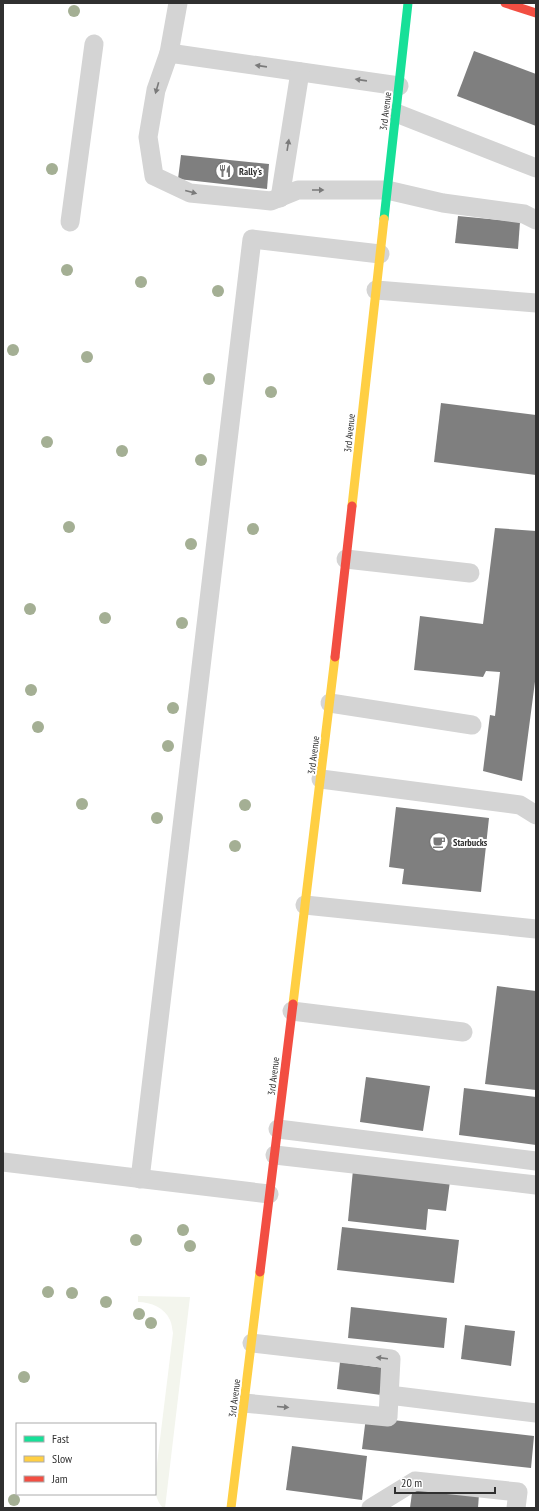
<svg xmlns="http://www.w3.org/2000/svg" width="539" height="1511" viewBox="0 0 539 1511" font-family="'PT Sans Narrow',sans-serif">
<rect width="100%" height="100%" fill="#fff"/>
<path fill="#f3f5ed" d="M138,1296L190,1297L165,1508H163C155,1499 155,1491 155,1480L173,1333C172,1329 172,1324 170,1320C165,1308 151,1302 138,1302Z"/>
<g fill="#7f7f7f">
<polygon points="474,51 536,74 536,126 457,96"/>
<polygon points="181,155 269,164 267,189 178,179"/>
<polygon points="458,216 520,222 518,249 455,243"/>
<polygon points="441,403 536,415 536,475 434,462"/>
<polygon points="495,528 536,531 536,674 522,781 483,771 490,715 495,716 500,672 486,671 483,677 414,670 420,616 483,624"/>
<polygon points="396,807 489,818 481,892 402,884 404,869 389,867"/>
<polygon points="497,986 536,991 536,1090 485,1084"/>
<polygon points="366,1077 430,1086 423,1131 360,1122"/>
<polygon points="464,1088 536,1097 536,1145 459,1135"/>
<polygon points="353,1170 450,1181 446,1211 428,1209 426,1230 348,1221"/>
<polygon points="342,1227 459,1240 454,1283 337,1270"/>
<polygon points="351,1307 447,1318 444,1348 348,1338"/>
<polygon points="465,1325 515,1331 511,1366 461,1359"/>
<polygon points="340,1362 384,1368 381,1395 337,1389"/>
<polygon points="366,1417 534,1436 531,1468 362,1449"/>
<polygon points="292,1446 367,1456 362,1500 286,1490"/>
<polygon points="413,1485 479,1494 478,1508 410,1508"/>
</g>
<g fill="none" stroke-linecap="round" stroke-linejoin="round">
<g stroke="#d4d4d4" stroke-width="19">
<polyline points="169,53 178,3"/>
<polyline points="399,86 169,53 156,90 148,137 154,176 190,193 271,201 298,190 387,190 443,203 524,214 536,220"/>
<polyline points="396,113 536,168"/>
<polyline points="280,198 300,72"/>
<polyline points="70,222 94,44"/>
<polyline points="376,290 536,303"/>
<polyline points="346,559 470,573"/>
<polyline points="330,703 472,725"/>
<polyline points="321,779 520,805 536,815"/>
<polyline points="305,905 536,929"/>
<polyline points="292,1011 463,1032"/>
<polyline points="278,1129 536,1161"/>
<polyline points="275,1155 536,1185"/>
<polyline points="3,1162 269,1194"/>
<polyline points="140,1179 252,239 380,254"/>
<polyline points="389,1395 536,1413"/>
<polyline points="244,1403 388,1417 391,1359 252,1343"/>
<polyline points="371,1508 415,1481 518,1492 516,1508"/>
</g>
<polyline stroke="#16e098" stroke-width="9" points="384,219 408,3"/>
<g stroke="#ffcf43" stroke-width="9">
<polyline points="352,506 384,219"/>
<polyline points="293,1004 335,657"/>
<polyline points="231,1508 260,1272"/>
</g>
<g stroke="#f24e42" stroke-width="9">
<polyline points="505,3 536,13"/>
<polyline points="335,657 352,506"/>
<polyline points="260,1272 293,1004"/>
</g>
</g>
<g fill="#a4af94">
<circle cx="74" cy="11" r="6"/>
<circle cx="52" cy="169" r="6"/>
<circle cx="67" cy="270" r="6"/>
<circle cx="141" cy="282" r="6"/>
<circle cx="218" cy="291" r="6"/>
<circle cx="13" cy="350" r="6"/>
<circle cx="87" cy="357" r="6"/>
<circle cx="209" cy="379" r="6"/>
<circle cx="271" cy="392" r="6"/>
<circle cx="47" cy="442" r="6"/>
<circle cx="122" cy="451" r="6"/>
<circle cx="201" cy="460" r="6"/>
<circle cx="69" cy="527" r="6"/>
<circle cx="253" cy="529" r="6"/>
<circle cx="191" cy="544" r="6"/>
<circle cx="30" cy="609" r="6"/>
<circle cx="105" cy="618" r="6"/>
<circle cx="182" cy="623" r="6"/>
<circle cx="31" cy="690" r="6"/>
<circle cx="173" cy="708" r="6"/>
<circle cx="38" cy="727" r="6"/>
<circle cx="168" cy="746" r="6"/>
<circle cx="82" cy="804" r="6"/>
<circle cx="245" cy="805" r="6"/>
<circle cx="157" cy="818" r="6"/>
<circle cx="235" cy="846" r="6"/>
<circle cx="183" cy="1230" r="6"/>
<circle cx="136" cy="1240" r="6"/>
<circle cx="190" cy="1246" r="6"/>
<circle cx="48" cy="1292" r="6"/>
<circle cx="72" cy="1293" r="6"/>
<circle cx="106" cy="1302" r="6"/>
<circle cx="139" cy="1314" r="6"/>
<circle cx="151" cy="1323" r="6"/>
<circle cx="24" cy="1377" r="6"/>
<circle cx="14" cy="1500" r="6"/>
</g>
<defs><path id="oneway-solid" d="M-6-.8H1V-3.2L6.5 0L1 3.2V.8H-6Z"/></defs>
<g fill="#7a7a7a">
<use href="#oneway-solid" transform="translate(261 66) rotate(-172)"/>
<use href="#oneway-solid" transform="translate(361 80) rotate(-172)"/>
<use href="#oneway-solid" transform="translate(157 88) rotate(106)"/>
<use href="#oneway-solid" transform="translate(288 145) rotate(-81)"/>
<use href="#oneway-solid" transform="translate(318 190)"/>
<use href="#oneway-solid" transform="translate(191 192) rotate(15)"/>
<use href="#oneway-solid" transform="translate(382 1358) rotate(-173)"/>
<use href="#oneway-solid" transform="translate(283 1407) rotate(5)"/>
</g>
<defs>
<symbol id="restaurant-ring" viewBox="-11 -11 22 22"><circle r="9.5" fill="#fff" stroke="#787878" stroke-width="1.5"/><path d="M-5-6h1v4h1v-4h1v4h1v-4h1v5L-1.5 .5V6h-2V.5L-5-1ZM5-6V6H3V1.5H1.5Q1.5-4 5-6Z" fill="#787878"/></symbol>
<symbol id="cafe-ring" viewBox="-11 -11 22 22"><circle r="9.5" fill="#fff" stroke="#787878" stroke-width="1.5"/><path d="M-5.5-4.5H6V0H3Q3 3.5 0 3.5H-2.5Q-5.5 3.5-5.5 0ZM3-3.2v2h1.7v-2ZM-6 4.5H4V6H-6Z" fill="#787878"/></symbol>
</defs>
<g fill-rule="evenodd">
<use href="#restaurant-ring" x="214" y="160" width="22" height="22"/>
<use href="#cafe-ring" x="428" y="831" width="22" height="22"/>
</g>
<g text-anchor="middle" stroke-width="4" stroke-linejoin="round" paint-order="stroke">
<g font-size="10" fill="#303030" stroke="#fff">
<text transform="translate(385 111) rotate(-83)" y="4">3rd Avenue</text>
<text transform="translate(349 433) rotate(-84)" y="4">3rd Avenue</text>
<text transform="translate(313 755) rotate(-83)" y="4">3rd Avenue</text>
<text transform="translate(273 1076) rotate(-83)" y="4">3rd Avenue</text>
<text transform="translate(234 1398) rotate(-83)" y="4">3rd Avenue</text>
</g>
<g font-size="10" font-weight="bold" fill="#303030" stroke="#fff" text-anchor="start">
<text x="239" y="175">Rally's</text>
<text x="453" y="846">Starbucks</text>
</g>
</g>
<rect width="539" height="1511" fill="none" stroke="#303030" stroke-width="8"/>
<rect x="16" y="1423" width="140" height="72" fill="#ffffff" stroke="#acacac"/>
<rect x="24" y="1436" width="20" height="6" fill="#16e098" stroke="#acacac"/>
<text x="52" y="1443" font-size="12" fill="#303030">Fast</text>
<rect x="24" y="1456" width="20" height="6" fill="#ffcf43" stroke="#acacac"/>
<text x="52" y="1463" font-size="12" fill="#303030">Slow</text>
<rect x="24" y="1476" width="20" height="6" fill="#f24e42" stroke="#acacac"/>
<text x="52" y="1483" font-size="12" fill="#303030">Jam</text>
<path d="M395 1487v6h100v-6" fill="none" stroke="#303030" stroke-width="2"/>
<text x="401" y="1487" font-size="12" fill="#303030" stroke="#ffffff" stroke-width="3" paint-order="stroke">20 m</text>
</svg>
